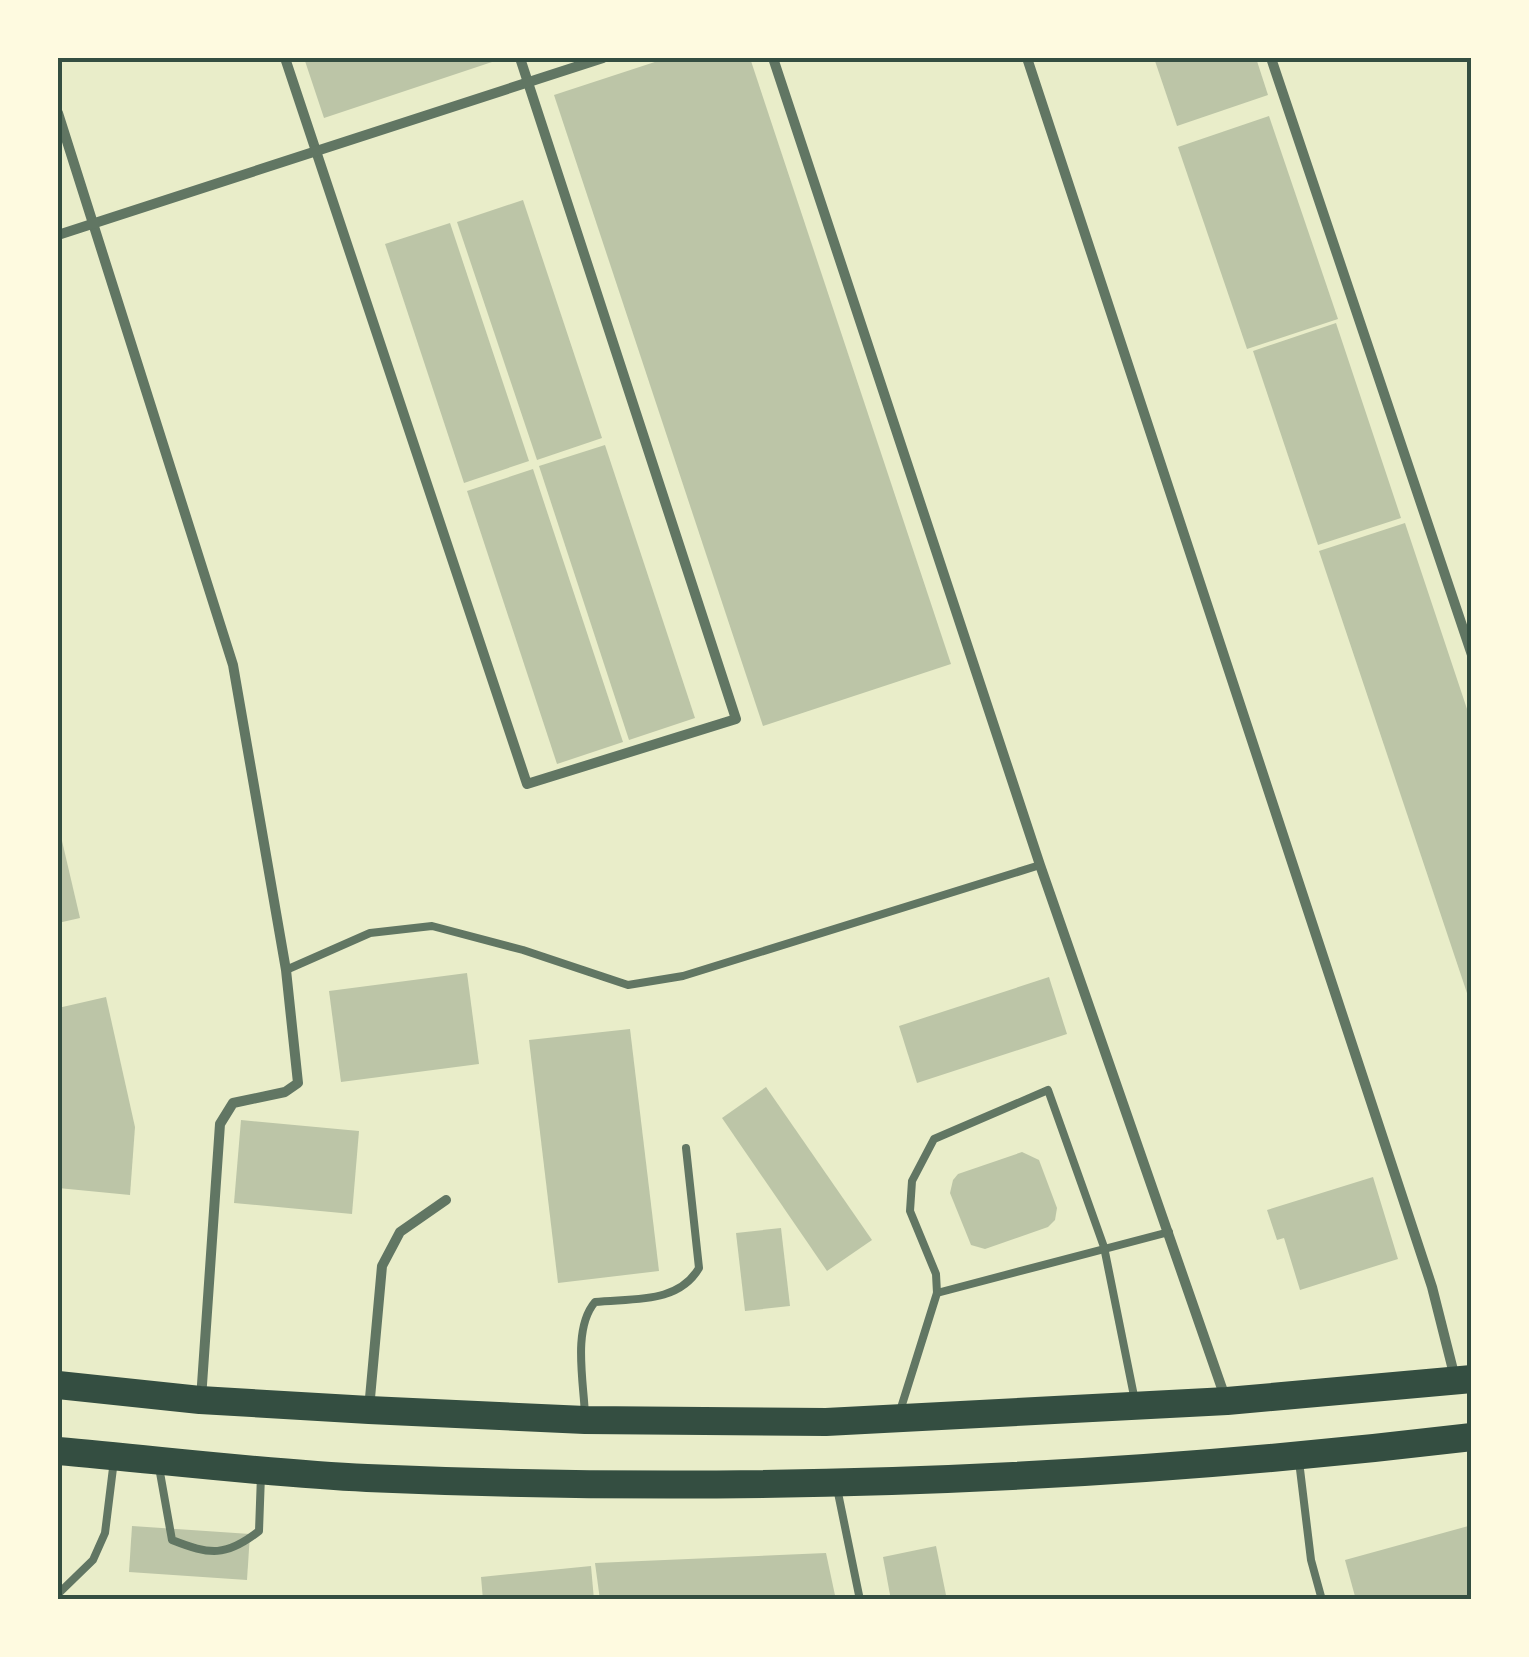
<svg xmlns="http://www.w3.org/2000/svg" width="1529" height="1657" viewBox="0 0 1529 1657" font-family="Merriweather,serif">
<rect width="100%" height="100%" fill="#e9edc9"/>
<g fill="#bcc5a7">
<polygon points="304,58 504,58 324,118"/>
<polygon points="667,58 750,58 951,664 763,726 554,95"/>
<polygon points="1154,58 1256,58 1268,95 1177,126"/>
<polygon points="1269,116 1338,319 1247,349 1178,147"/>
<polygon points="523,200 602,438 537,460 457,222"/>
<polygon points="450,223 529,461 464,483 385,244"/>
<polygon points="1336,323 1401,518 1318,545 1253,351"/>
<polygon points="605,445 695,718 629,740 539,466"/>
<polygon points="533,469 623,742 557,764 467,491"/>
<polygon points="1405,523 1472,724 1471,1005 1319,551"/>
<polygon points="59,828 80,918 58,923 58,829"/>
<polygon points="467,973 479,1064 341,1082 329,991"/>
<polygon points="1049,977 1067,1034 917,1083 899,1026"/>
<polygon points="106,997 135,1127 130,1195 58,1188 58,1008"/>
<polygon points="630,1029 659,1271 558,1283 529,1040"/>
<polygon points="766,1087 872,1240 827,1271 722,1118"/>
<polygon points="241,1120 359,1131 352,1214 234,1203"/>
<polygon points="1022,1152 1039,1160 1057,1208 1055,1220 1048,1227 985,1249 971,1245 950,1193 953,1180 958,1174"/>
<polygon points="1373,1177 1398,1259 1300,1290 1284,1238 1277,1240 1267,1210"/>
<polygon points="781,1228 790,1306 745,1311 736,1233"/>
<polygon points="1472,1525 1472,1600 1356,1600 1345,1560"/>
<polygon points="132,1526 250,1534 247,1580 129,1572"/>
<polygon points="936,1546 947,1600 891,1600 883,1557"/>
<polygon points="826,1553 836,1600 600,1600 595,1563"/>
<polygon points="591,1566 594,1600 483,1600 481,1577"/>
</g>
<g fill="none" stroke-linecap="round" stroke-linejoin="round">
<g stroke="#617663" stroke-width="8">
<polyline points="286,970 370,933 432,926 523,950 628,985 683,976 1040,865"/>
<polyline points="937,1293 1169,1232"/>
<polyline points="900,1411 937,1293 936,1274 910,1211 912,1181 934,1139 1048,1090 1104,1247 1135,1401"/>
<path d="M585,1416C584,1383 572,1329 595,1302C633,1298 678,1304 699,1268L686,1148"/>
<polyline points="1299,1461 1311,1560 1322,1600"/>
<path d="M159,1467L172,1540C210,1555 226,1557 259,1531L261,1475"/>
<polyline points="837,1488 860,1600"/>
<polyline points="58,1594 93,1560 105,1533 114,1460"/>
</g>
<g stroke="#617663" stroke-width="10">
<polyline points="285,58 527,784 736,719 520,58"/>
<polyline points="773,58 1040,865 1226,1400"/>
<polyline points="1027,58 1432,1287 1455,1378"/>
<polyline points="1271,58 1472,655"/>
<polyline points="58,113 233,665 286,970 298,1083 285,1092 233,1103 220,1124 201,1399"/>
<polyline points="58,235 603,58"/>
<polyline points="369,1409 382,1266 400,1232 446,1200"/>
</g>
<g stroke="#344e41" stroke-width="28">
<polyline points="58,1385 200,1400 369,1410 585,1420 826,1422 1227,1401 1472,1379"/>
<path d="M58,1451C161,1460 263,1473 367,1478C735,1494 1105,1481 1472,1437"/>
</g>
</g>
<rect width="1529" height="1657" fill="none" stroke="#fefae0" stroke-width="120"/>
<rect x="60" y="60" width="1409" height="1537" fill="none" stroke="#344e41" stroke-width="4"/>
</svg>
